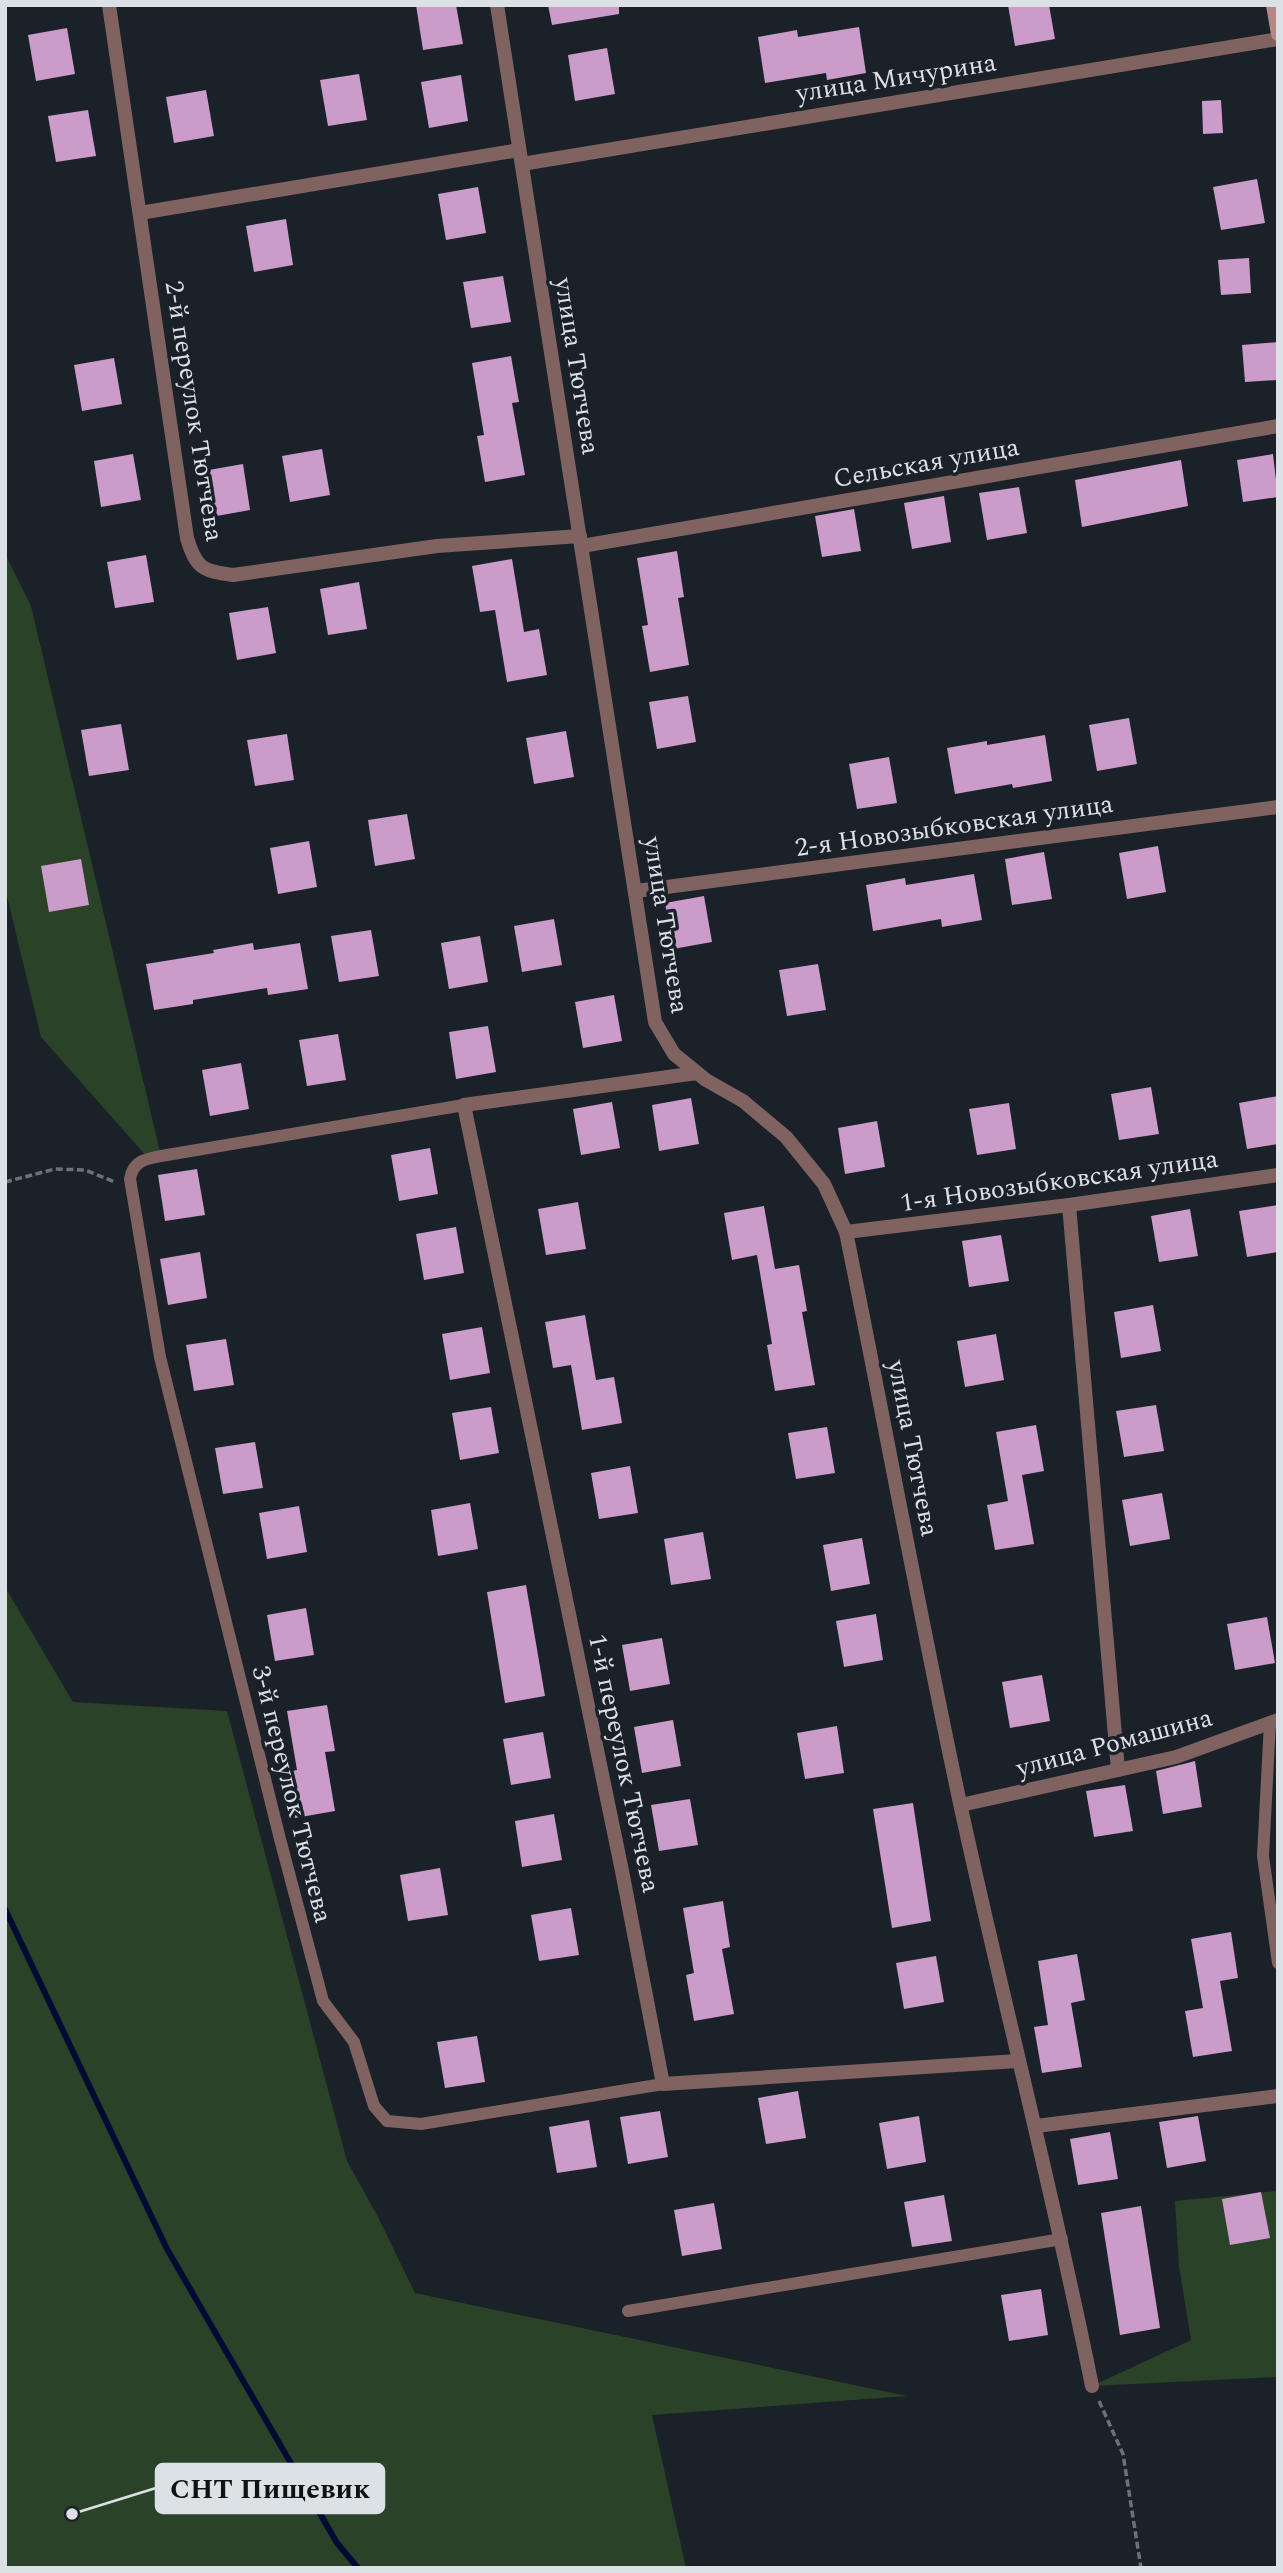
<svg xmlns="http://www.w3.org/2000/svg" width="1283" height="2573" viewBox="0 0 1283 2573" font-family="Spectral,serif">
<rect width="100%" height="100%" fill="#1a2128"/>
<g fill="#2a4227">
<polygon points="5,554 31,606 161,1156 148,1158 41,1037 5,888"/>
<polygon points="5,1587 73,1702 227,1711 347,2161 378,2217 415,2293 907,2396 652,2415 686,2568 5,2568"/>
<polygon points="1278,2191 1278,2377 1092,2386 1191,2340 1179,2266 1175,2201"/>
</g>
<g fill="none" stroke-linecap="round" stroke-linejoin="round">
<polyline stroke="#000a33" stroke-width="6" points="5,1909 167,2249 337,2543 358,2568"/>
</g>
<g fill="#cb9cca">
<polygon points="416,5 456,5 463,44 423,50"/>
<polygon points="548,5 619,5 619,14 552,25"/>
<polygon points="1008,5 1049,5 1055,39 1015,46"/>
<polygon points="859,27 866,73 827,80 826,73 765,83 758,37 797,30 798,37"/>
<polygon points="67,28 75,74 36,81 28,35"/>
<polygon points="607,48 615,94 575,101 568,55"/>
<polygon points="359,74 367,120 328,126 320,80"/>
<polygon points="461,75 468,121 429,128 421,82"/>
<polygon points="206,90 214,136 174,143 166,97"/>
<polygon points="1221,100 1223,133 1203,134 1202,101"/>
<polygon points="88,110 96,156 56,162 48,116"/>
<polygon points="1257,179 1265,223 1221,230 1213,187"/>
<polygon points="478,187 486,233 446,240 438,194"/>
<polygon points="286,219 293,265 254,272 246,226"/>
<polygon points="1249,258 1251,293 1221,295 1218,260"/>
<polygon points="503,276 511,322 471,328 463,282"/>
<polygon points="1278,342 1278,380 1245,382 1242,345"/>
<polygon points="511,356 519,402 512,403 525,475 485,482 477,436 484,435 472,363"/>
<polygon points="114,358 122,404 82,411 74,365"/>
<polygon points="322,449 330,495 290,502 282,456"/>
<polygon points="133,454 141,500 101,507 94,461"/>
<polygon points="1273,454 1278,497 1243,502 1237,460"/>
<polygon points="1181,460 1188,506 1082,527 1075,480"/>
<polygon points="243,464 250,510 211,517 203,471"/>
<polygon points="1019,487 1027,533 987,540 979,493"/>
<polygon points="944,496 951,542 912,549 904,503"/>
<polygon points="854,509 861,551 822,557 815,516"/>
<polygon points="677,551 684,597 678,598 689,665 650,672 642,626 648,625 637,558"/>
<polygon points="146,555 154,602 115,608 107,562"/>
<polygon points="512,559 524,632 539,629 547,675 507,682 495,610 480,612 472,566"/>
<polygon points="359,582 367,629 328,635 320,589"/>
<polygon points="268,607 276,653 237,660 229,613"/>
<polygon points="688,696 696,742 657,749 649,702"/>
<polygon points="1129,718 1137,764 1097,771 1089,725"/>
<polygon points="121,724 129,770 89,776 81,730"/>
<polygon points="566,731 574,777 534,784 526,738"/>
<polygon points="287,734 294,780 255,786 247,740"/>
<polygon points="1045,735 1052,781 1013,788 1012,784 955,794 947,748 987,741 987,745"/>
<polygon points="889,757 897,803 857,809 849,764"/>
<polygon points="407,814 415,859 375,866 368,820"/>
<polygon points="309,841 317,887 278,894 270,848"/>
<polygon points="1158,846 1166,892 1127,899 1119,853"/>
<polygon points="1044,852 1052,899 1012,905 1005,859"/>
<polygon points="81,859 89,905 49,912 41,866"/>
<polygon points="974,874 982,920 942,927 941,919 873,931 866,885 905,878 906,885"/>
<polygon points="704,896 712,942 673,949 665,903"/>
<polygon points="554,919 562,965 522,972 514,926"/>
<polygon points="371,930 379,976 339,982 331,936"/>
<polygon points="480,936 488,982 449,989 441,943"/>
<polygon points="253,943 254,950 300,943 308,989 268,995 267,988 193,1000 193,1004 154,1010 146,964 214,953 213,950"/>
<polygon points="818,964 826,1010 787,1016 779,970"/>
<polygon points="614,995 622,1041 583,1048 575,1002"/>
<polygon points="488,1026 496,1072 456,1079 449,1032"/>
<polygon points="338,1034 346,1080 307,1086 299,1040"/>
<polygon points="241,1063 249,1109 210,1116 202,1070"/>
<polygon points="1151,1087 1159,1134 1119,1140 1111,1094"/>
<polygon points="1278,1096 1278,1144 1247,1149 1239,1103"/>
<polygon points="691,1098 699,1144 659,1151 652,1105"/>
<polygon points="612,1102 620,1148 581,1155 573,1109"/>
<polygon points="1009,1103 1016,1149 977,1155 969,1109"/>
<polygon points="877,1121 885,1167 845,1174 838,1128"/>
<polygon points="430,1148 438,1194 399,1201 391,1155"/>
<polygon points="197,1169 205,1215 165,1221 158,1175"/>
<polygon points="578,1202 586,1249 546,1255 538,1209"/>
<polygon points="1278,1205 1278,1252 1247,1257 1239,1211"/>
<polygon points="764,1206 775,1269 799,1265 807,1311 802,1312 815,1385 775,1391 767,1345 772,1344 757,1255 732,1260 724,1213"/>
<polygon points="1190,1209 1198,1256 1159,1262 1151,1216"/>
<polygon points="456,1227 464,1273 424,1280 416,1234"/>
<polygon points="1001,1235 1009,1281 969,1287 962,1241"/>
<polygon points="200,1252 207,1298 168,1305 160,1259"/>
<polygon points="1153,1305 1161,1351 1121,1358 1114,1312"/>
<polygon points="585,1315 596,1380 614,1377 622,1423 582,1430 571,1365 553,1368 545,1322"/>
<polygon points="482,1327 490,1373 450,1380 442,1334"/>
<polygon points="996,1334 1004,1380 965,1387 957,1341"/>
<polygon points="226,1339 234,1385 194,1391 186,1345"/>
<polygon points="1156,1405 1164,1451 1124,1457 1116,1411"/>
<polygon points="491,1407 499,1453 460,1460 452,1413"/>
<polygon points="1036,1425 1044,1471 1022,1475 1034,1544 995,1550 987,1505 1008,1501 996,1432"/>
<polygon points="827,1427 835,1473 796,1479 788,1433"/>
<polygon points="255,1442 263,1488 223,1494 215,1448"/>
<polygon points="630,1466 638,1513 599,1519 591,1473"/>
<polygon points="1162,1493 1170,1539 1130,1546 1122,1500"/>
<polygon points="470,1503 478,1549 438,1556 431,1510"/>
<polygon points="299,1506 307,1552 267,1559 259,1513"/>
<polygon points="703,1532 711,1579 671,1585 664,1539"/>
<polygon points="862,1538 870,1584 831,1591 823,1545"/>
<polygon points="526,1585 545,1696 505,1703 487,1592"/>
<polygon points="306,1608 314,1655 275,1661 267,1615"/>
<polygon points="876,1614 883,1660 844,1667 836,1621"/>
<polygon points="1267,1617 1275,1663 1235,1670 1227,1624"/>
<polygon points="662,1638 670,1684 630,1691 622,1645"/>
<polygon points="1042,1675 1050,1721 1010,1728 1002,1682"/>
<polygon points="327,1705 335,1751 325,1752 335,1811 295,1818 287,1772 297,1770 287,1711"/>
<polygon points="673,1720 681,1766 642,1773 634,1727"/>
<polygon points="837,1726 844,1773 805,1779 797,1733"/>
<polygon points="543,1732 551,1778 511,1785 503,1739"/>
<polygon points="1195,1761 1202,1807 1163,1814 1156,1771"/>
<polygon points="1125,1785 1133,1831 1094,1837 1086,1791"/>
<polygon points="690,1799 698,1845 659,1851 651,1805"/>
<polygon points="913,1803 931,1921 892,1928 873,1809"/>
<polygon points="554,1814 562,1860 522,1867 515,1821"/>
<polygon points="440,1868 448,1915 408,1921 400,1875"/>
<polygon points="723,1901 730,1947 722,1949 734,2014 694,2021 686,1975 694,1973 683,1908"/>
<polygon points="571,1908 579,1955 539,1961 531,1915"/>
<polygon points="1231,1932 1238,1978 1220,1981 1232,2051 1193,2057 1185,2011 1203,2008 1191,1939"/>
<polygon points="1077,1954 1085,2000 1071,2003 1082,2067 1042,2073 1034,2027 1048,2025 1038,1961"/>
<polygon points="936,1956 944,2002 904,2009 896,1963"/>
<polygon points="477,2036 485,2082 445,2088 437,2042"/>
<polygon points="798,2091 806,2138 766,2144 758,2098"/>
<polygon points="660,2111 668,2157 628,2164 620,2117"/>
<polygon points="919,2116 926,2162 887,2169 879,2123"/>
<polygon points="1198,2116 1206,2161 1167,2168 1159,2122"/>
<polygon points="589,2120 597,2167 557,2173 549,2127"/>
<polygon points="1110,2132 1118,2179 1078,2185 1070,2139"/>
<polygon points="1261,2192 1270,2238 1230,2245 1222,2199"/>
<polygon points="944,2195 952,2241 912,2247 904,2202"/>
<polygon points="714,2203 722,2249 682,2256 674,2210"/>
<polygon points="1141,2206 1160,2328 1120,2335 1101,2213"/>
<polygon points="1041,2289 1048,2335 1009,2341 1001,2295"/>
</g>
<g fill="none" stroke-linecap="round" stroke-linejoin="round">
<g stroke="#6b7278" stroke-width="3.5" stroke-dasharray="7 3.5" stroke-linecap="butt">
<polyline points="5,1182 55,1169 85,1170 115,1182"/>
<polyline points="1099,2401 1123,2454 1141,2568"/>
</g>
<g stroke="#806361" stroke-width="12">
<path d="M464,1105L161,1156C145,1159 133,1161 130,1179L160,1357L280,1839L323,2001L354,2042L374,2106L387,2121L421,2124L663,2084"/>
<polyline points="1270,1722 1263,1856 1278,1963"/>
<polyline points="628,2311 1062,2239"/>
</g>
<g stroke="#806361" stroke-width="14">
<path d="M109,5L187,538C196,568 202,571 233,575L437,546L580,536"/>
<path d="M497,5L655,1022L674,1054L706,1080L743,1101L786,1137L824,1184L846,1232C885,1424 920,1617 961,1808C1003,2001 1053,2192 1092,2386"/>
<polyline points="522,164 1278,39"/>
<polyline points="140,213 519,150"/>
<polyline points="582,546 1278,426"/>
<polyline points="636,891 1278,807"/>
<polyline points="697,1073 464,1105 622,1871 663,2084 1018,2061"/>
<polyline points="1069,1205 1118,1770"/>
<polyline points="846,1232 1069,1205 1278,1175"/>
<polyline points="961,1805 1176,1757 1278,1720"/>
<polyline points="1036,2126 1278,2096"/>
</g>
<polyline stroke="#b78986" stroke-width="14" points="1273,5 1278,34"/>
</g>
<g text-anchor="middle" stroke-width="7" stroke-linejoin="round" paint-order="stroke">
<g font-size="26" fill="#dbe1e5" stroke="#1a2128">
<text transform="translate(896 77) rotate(-9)" y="9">улица Мичурина</text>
<text transform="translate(578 366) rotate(81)" y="9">улица Тютчева</text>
<text transform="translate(195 411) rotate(81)" y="9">2-й переулок Тютчева</text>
<text transform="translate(926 462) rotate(-10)" y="9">Сельская улица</text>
<text transform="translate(954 825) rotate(-8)" y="9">2-я Новозыбковская улица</text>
<text transform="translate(667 925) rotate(81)" y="9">улица Тютчева</text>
<text transform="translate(1059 1180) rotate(-8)" y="9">1-я Новозыбковская улица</text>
<text transform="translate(914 1448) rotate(79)" y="9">улица Тютчева</text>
<text transform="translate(1114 1742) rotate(-15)" y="9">улица Ромашина</text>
<text transform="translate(625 1763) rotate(78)" y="9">1-й переулок Тютчева</text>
<text transform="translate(293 1794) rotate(76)" y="9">3-й переулок Тютчева</text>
</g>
</g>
<path fill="none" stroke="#dbe1e5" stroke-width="2.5" d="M72 2514L156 2488"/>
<circle fill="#dbe1e5" stroke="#1a2128" stroke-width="2.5" cx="72" cy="2514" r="7"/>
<rect fill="#dbe1e5" stroke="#dbe1e5" stroke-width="2.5" x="156" y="2464" width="228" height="49" rx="7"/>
<g font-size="28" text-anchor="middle" font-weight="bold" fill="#111">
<text x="270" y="2498">СНТ Пищевик</text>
</g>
<rect width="1283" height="2573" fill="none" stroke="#dbe1e5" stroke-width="14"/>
</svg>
